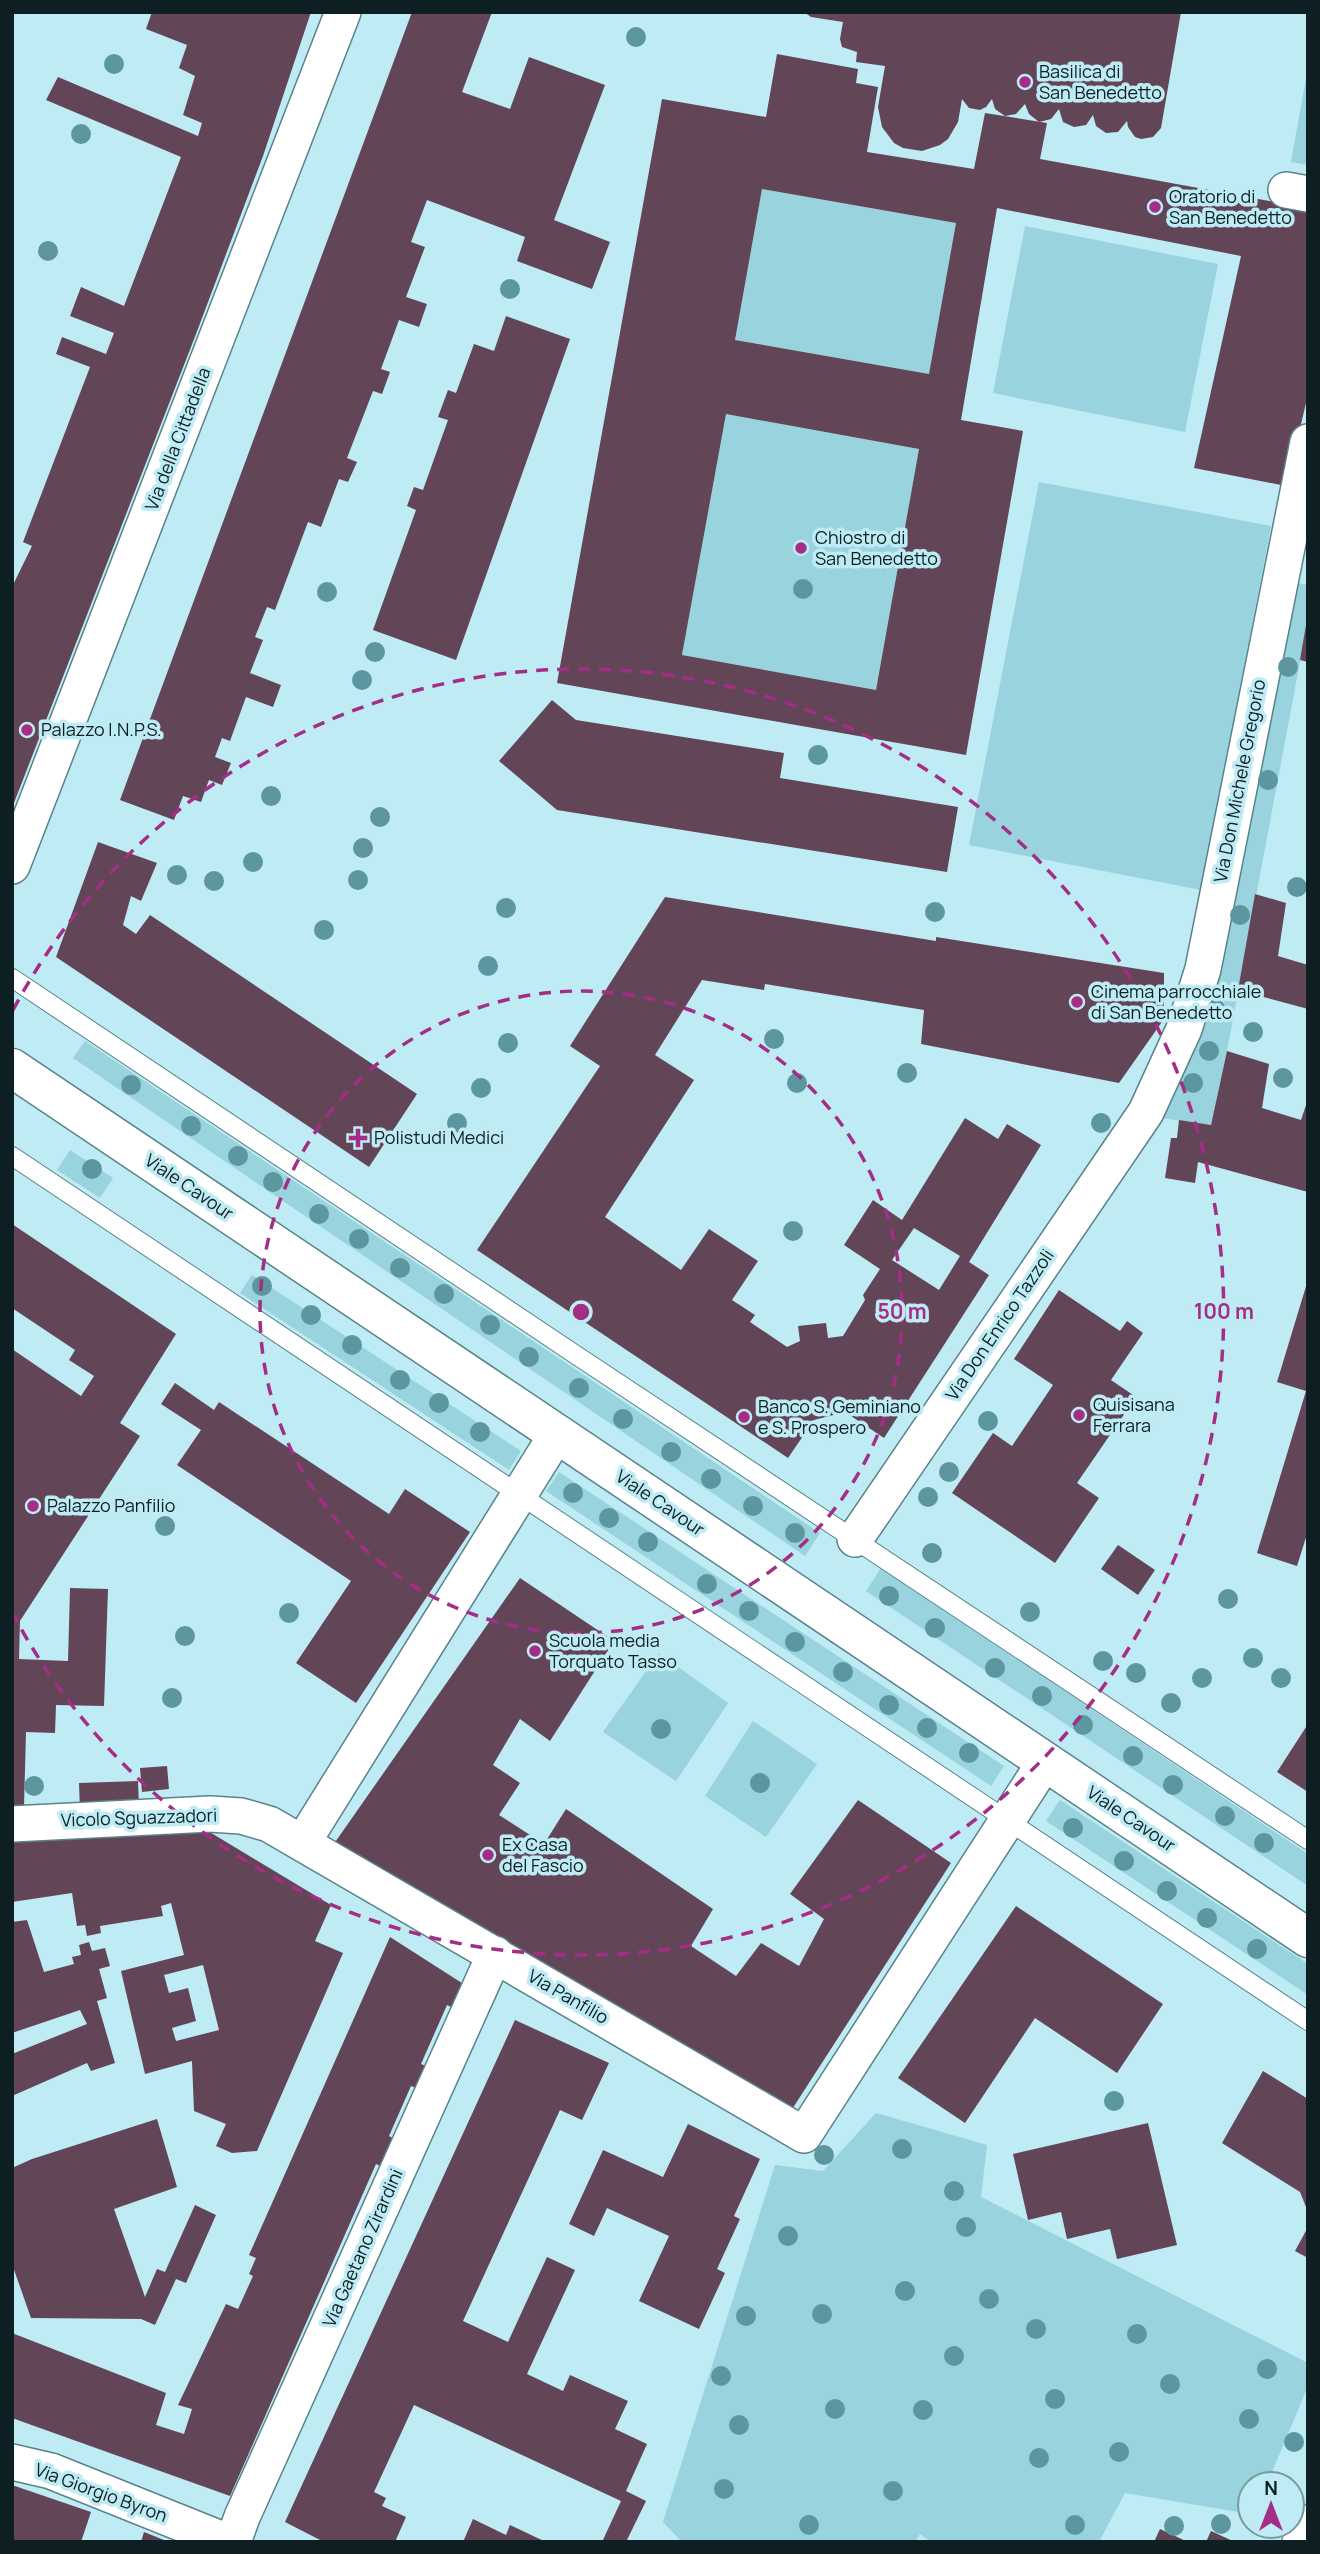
<svg xmlns="http://www.w3.org/2000/svg" width="1320" height="2554" viewBox="0 0 1320 2554" font-family="Manrope,sans-serif">
<rect width="100%" height="100%" fill="#beebf4"/>
<g fill="#99d3dd">
<polygon points="1308,67 1308,165 1291,162"/>
<polygon points="762,189 956,223 929,374 735,340"/>
<polygon points="1025,226 1218,264 1185,432 993,393"/>
<polygon points="726,414 919,449 876,690 682,655"/>
<polygon points="1039,482 1271,526 1201,890 969,845"/>
<polygon points="1292,582 1308,585 1308,619 1227,1051 1211,1125 1162,1118"/>
<polygon points="85,1041 820,1533 805,1556 73,1058"/>
<polygon points="70,1150 113,1178 100,1198 57,1170"/>
<polygon points="252,1275 521,1451 509,1470 240,1293"/>
<polygon points="559,1472 1004,1766 991,1786 546,1491"/>
<polygon points="881,1568 1308,1854 1308,1886 866,1591"/>
<polygon points="659,1653 728,1703 676,1781 603,1732"/>
<polygon points="753,1721 817,1764 766,1837 705,1796"/>
<polygon points="1060,1800 1308,1964 1308,1995 1046,1821"/>
<polygon points="876,2113 987,2145 981,2197 1308,2363 1308,2386 1267,2484 1250,2484 1250,2514 1125,2493 1099,2542 931,2542 920,2534 915,2542 682,2542 663,2522 775,2165 823,2171"/>
</g>
<g fill="#624658" fill-rule="evenodd">
<polygon points="152,12 311,12 263,156 196,334 12,808 12,587 32,546 23,542 90,367 56,354 62,337 106,354 114,333 70,316 81,287 124,306 181,157 46,100 58,77 198,136 202,123 183,115 195,76 179,68 187,45 146,29"/>
<polygon points="412,12 492,12 462,92 510,109 529,57 605,85 554,220 610,242 592,289 517,261 525,237 427,200 411,242 425,247 406,297 427,304 419,327 399,320 381,369 390,372 382,394 373,391 347,458 357,462 348,482 339,479 321,527 308,522 275,610 267,607 255,637 263,640 250,673 281,685 273,707 246,697 230,741 222,738 215,757 231,763 222,785 209,780 201,802 183,796 174,820 120,800"/>
<polygon points="804,12 1181,12 1161,128 1153,137 1141,139 1135,137 1128,127 1127,121 1118,132 1106,133 1096,126 1093,115 1086,125 1074,127 1063,122 1059,109 1051,119 1039,122 1029,114 1025,104 1016,114 1005,116 995,109 992,99 986,107 980,110 969,108 962,99 958,122 948,139 940,145 922,151 903,148 894,143 882,127 878,107 885,66 856,62 857,52 842,47 840,39 843,22 811,17"/>
<path d="M777,54L858,69L856,83L878,87L867,152L974,169L985,113L1047,123L1040,159L1308,208V395L1286,486L1194,468L1241,256L997,208L961,420L1023,431L966,755L557,683L662,99L766,117ZM762,189L956,223L929,374L735,340ZM726,414L919,449L876,690L682,655Z"/>
<polygon points="506,316 570,339 456,660 373,630 416,510 407,506 414,487 423,490 448,420 438,417 448,390 456,393 474,344 494,351"/>
<polygon points="1306,625 1308,625 1308,662 1300,660"/>
<polygon points="552,700 576,720 784,753 780,778 958,807 947,872 557,810 499,761"/>
<polygon points="98,842 157,863 141,901 131,896 123,925 136,934 150,915 417,1094 369,1167 56,957"/>
<polygon points="1255,894 1286,903 1278,956 1308,965 1308,1009 1238,990"/>
<path d="M665,897L936,941V937L1164,973V1019L1119,1083L921,1044L924,1010L765,984L764,990L702,980L655,1055L694,1080L605,1217L681,1270L709,1229L758,1261L732,1300L755,1315L750,1322L787,1347L800,1341L798,1326L826,1323L828,1338L843,1336L865,1300L863,1295L880,1269L844,1245L873,1200L902,1220L965,1118L998,1139L1007,1124L1041,1145L969,1262L989,1275L884,1438L845,1412L814,1420L788,1458L477,1250L600,1066L570,1046ZM914,1228L960,1256L939,1290L892,1260Z"/>
<polygon points="1227,1051 1269,1064 1262,1108 1301,1120 1308,1099 1308,1192 1198,1162 1195,1183 1165,1178 1171,1138 1177,1138 1179,1120 1211,1125"/>
<polygon points="12,1224 176,1334 120,1423 140,1436 20,1621 19,1659 68,1661 70,1588 108,1589 104,1706 56,1705 55,1733 26,1732 24,1807 12,1807 12,1349 81,1396 94,1376 69,1360 75,1350 12,1308"/>
<polygon points="1307,1283 1308,1531 1297,1566 1257,1553 1306,1391 1277,1382"/>
<polygon points="1059,1290 1120,1331 1127,1321 1143,1333 1111,1380 1136,1397 1077,1483 1099,1498 1055,1563 952,1493 993,1433 1012,1446 1053,1385 1014,1359"/>
<polygon points="175,1383 214,1410 219,1402 389,1514 405,1489 470,1532 356,1703 296,1663 351,1581 177,1465 201,1430 161,1404"/>
<polygon points="1118,1545 1155,1570 1138,1595 1101,1569"/>
<polygon points="520,1578 614,1641 550,1741 520,1719 493,1765 520,1783 499,1815 544,1844 566,1809 713,1909 691,1946 736,1976 761,1943 799,1966 824,1919 790,1894 858,1800 951,1863 787,2117 331,1848"/>
<polygon points="1308,1724 1308,1792 1277,1772"/>
<polygon points="167,1766 169,1789 142,1792 140,1768"/>
<polygon points="138,1781 139,1808 80,1812 79,1783"/>
<path d="M208,1831L331,1905L315,1941L343,1953L257,2151L232,2153L216,2146L226,2124L194,2111L192,2061L145,2074L121,1971L184,1955L171,1903L161,1906L163,1916L100,1926L101,1933L87,1936L85,1925L77,1926L72,1893L12,1902V1838ZM203,1965L219,2030L176,2041L172,2028L196,2021L188,1988L169,1993L164,1975Z"/>
<polygon points="1016,1906 1163,2004 1117,2073 1035,2018 965,2123 898,2078"/>
<polygon points="27,1920 44,1972 74,1964 72,1957 81,1955 79,1945 89,1942 92,1951 105,1948 110,1966 99,1969 107,1998 97,2001 115,2063 91,2071 87,2063 12,2096 12,2054 87,2024 80,2010 12,2033 12,1922"/>
<polygon points="390,1937 465,1985 455,2009 447,2005 421,2064 428,2067 419,2089 411,2086 389,2136 396,2140 384,2168 376,2164 230,2496 12,2418 12,2333 166,2393 156,2425 184,2434 192,2409 178,2405 226,2304 238,2309 253,2276 249,2274 256,2258 249,2255"/>
<polygon points="515,2020 609,2063 582,2120 560,2110 463,2321 508,2342 547,2257 575,2270 527,2374 563,2391 570,2375 628,2401 615,2429 647,2444 626,2491 646,2501 626,2542 602,2542 621,2501 414,2405 374,2492 386,2498 382,2506 406,2517 395,2542 324,2542 285,2522"/>
<polygon points="1263,2071 1308,2099 1308,2212 1300,2192 1222,2143"/>
<polygon points="157,2119 177,2187 114,2209 145,2297 157,2269 165,2272 195,2205 216,2215 186,2283 176,2279 155,2325 141,2319 31,2318 12,2264 12,2168 32,2159"/>
<polygon points="1148,2123 1177,2245 1117,2259 1110,2229 1067,2239 1061,2212 1028,2220 1013,2154"/>
<polygon points="688,2124 760,2159 734,2216 740,2219 717,2269 725,2273 699,2329 639,2301 669,2236 607,2208 594,2236 569,2224 603,2150 663,2177"/>
<polygon points="1308,2227 1308,2258 1295,2251"/>
<polygon points="12,2485 91,2512 81,2542 12,2542"/>
<polygon points="473,2519 506,2535 510,2525 546,2542 463,2542"/>
<polygon points="1160,2529 1188,2542 1154,2542"/>
<polygon points="1211,2531 1235,2542 1206,2542"/>
<polygon points="144,2532 169,2542 141,2542"/>
</g>
<g fill="none" stroke-linecap="round" stroke-linejoin="round">
<defs>
<g id="lane">
<polyline points="12,978 576,1355 1308,1840"/>
<polyline points="12,1156 1308,2021"/>
</g>
<g id="street">
<polyline points="1286,190 1308,194"/>
<polyline points="12,866 343,12"/>
<polyline points="855,1539 1146,1112 1184,1029 1203,969 1308,442"/>
<polyline points="12,1824 210,1814 241,1816 269,1824 804,2135 1045,1762"/>
<polyline points="303,1842 557,1434"/>
<polyline points="12,2462 51,2471 228,2542"/>
<polyline points="233,2542 242,2517 495,1954"/>
<polyline points="1300,2542 1308,2523"/>
</g>
<polyline id="secondary" points="12,1068 1308,1938"/>
</defs>
<use href="#lane" stroke="#59838b" stroke-width="20"/>
<use href="#street" stroke="#59838b" stroke-width="38"/>
<use href="#secondary" stroke="#59838b" stroke-width="41"/>
<use href="#lane" stroke="#fff" stroke-width="18"/>
<use href="#street" stroke="#fff" stroke-width="35"/>
<use href="#secondary" stroke="#fff" stroke-width="38"/>
</g>
<g fill="#5c969f">
<circle cx="636" cy="37" r="10"/>
<circle cx="114" cy="64" r="10"/>
<circle cx="81" cy="134" r="10"/>
<circle cx="48" cy="251" r="10"/>
<circle cx="510" cy="289" r="10"/>
<circle cx="803" cy="589" r="10"/>
<circle cx="327" cy="592" r="10"/>
<circle cx="375" cy="652" r="10"/>
<circle cx="1288" cy="667" r="10"/>
<circle cx="362" cy="680" r="10"/>
<circle cx="818" cy="755" r="10"/>
<circle cx="1268" cy="780" r="10"/>
<circle cx="271" cy="796" r="10"/>
<circle cx="380" cy="817" r="10"/>
<circle cx="363" cy="848" r="10"/>
<circle cx="253" cy="862" r="10"/>
<circle cx="177" cy="875" r="10"/>
<circle cx="358" cy="880" r="10"/>
<circle cx="214" cy="881" r="10"/>
<circle cx="1297" cy="887" r="10"/>
<circle cx="506" cy="908" r="10"/>
<circle cx="935" cy="912" r="10"/>
<circle cx="1240" cy="915" r="10"/>
<circle cx="324" cy="930" r="10"/>
<circle cx="488" cy="966" r="10"/>
<circle cx="1216" cy="1010" r="10"/>
<circle cx="1253" cy="1032" r="10"/>
<circle cx="774" cy="1039" r="10"/>
<circle cx="508" cy="1043" r="10"/>
<circle cx="1209" cy="1051" r="10"/>
<circle cx="907" cy="1073" r="10"/>
<circle cx="1283" cy="1078" r="10"/>
<circle cx="797" cy="1083" r="10"/>
<circle cx="1193" cy="1083" r="10"/>
<circle cx="131" cy="1085" r="10"/>
<circle cx="481" cy="1088" r="10"/>
<circle cx="457" cy="1123" r="10"/>
<circle cx="1101" cy="1123" r="10"/>
<circle cx="191" cy="1126" r="10"/>
<circle cx="238" cy="1156" r="10"/>
<circle cx="92" cy="1169" r="10"/>
<circle cx="273" cy="1182" r="10"/>
<circle cx="319" cy="1214" r="10"/>
<circle cx="793" cy="1231" r="10"/>
<circle cx="359" cy="1239" r="10"/>
<circle cx="400" cy="1268" r="10"/>
<circle cx="262" cy="1286" r="10"/>
<circle cx="444" cy="1294" r="10"/>
<circle cx="311" cy="1315" r="10"/>
<circle cx="490" cy="1325" r="10"/>
<circle cx="352" cy="1345" r="10"/>
<circle cx="529" cy="1357" r="10"/>
<circle cx="400" cy="1380" r="10"/>
<circle cx="579" cy="1388" r="10"/>
<circle cx="439" cy="1403" r="10"/>
<circle cx="623" cy="1419" r="10"/>
<circle cx="988" cy="1421" r="10"/>
<circle cx="480" cy="1432" r="10"/>
<circle cx="671" cy="1452" r="10"/>
<circle cx="949" cy="1472" r="10"/>
<circle cx="711" cy="1479" r="10"/>
<circle cx="573" cy="1493" r="10"/>
<circle cx="928" cy="1497" r="10"/>
<circle cx="753" cy="1506" r="10"/>
<circle cx="609" cy="1518" r="10"/>
<circle cx="165" cy="1526" r="10"/>
<circle cx="795" cy="1533" r="10"/>
<circle cx="648" cy="1542" r="10"/>
<circle cx="932" cy="1553" r="10"/>
<circle cx="707" cy="1584" r="10"/>
<circle cx="889" cy="1596" r="10"/>
<circle cx="1228" cy="1599" r="10"/>
<circle cx="749" cy="1611" r="10"/>
<circle cx="1030" cy="1612" r="10"/>
<circle cx="289" cy="1613" r="10"/>
<circle cx="935" cy="1628" r="10"/>
<circle cx="185" cy="1636" r="10"/>
<circle cx="795" cy="1642" r="10"/>
<circle cx="1253" cy="1658" r="10"/>
<circle cx="1103" cy="1661" r="10"/>
<circle cx="995" cy="1668" r="10"/>
<circle cx="843" cy="1672" r="10"/>
<circle cx="1136" cy="1673" r="10"/>
<circle cx="1202" cy="1678" r="10"/>
<circle cx="1281" cy="1678" r="10"/>
<circle cx="1042" cy="1696" r="10"/>
<circle cx="172" cy="1698" r="10"/>
<circle cx="1171" cy="1703" r="10"/>
<circle cx="889" cy="1705" r="10"/>
<circle cx="1083" cy="1725" r="10"/>
<circle cx="927" cy="1728" r="10"/>
<circle cx="661" cy="1729" r="10"/>
<circle cx="969" cy="1753" r="10"/>
<circle cx="1133" cy="1756" r="10"/>
<circle cx="760" cy="1783" r="10"/>
<circle cx="1173" cy="1785" r="10"/>
<circle cx="34" cy="1786" r="10"/>
<circle cx="1225" cy="1816" r="10"/>
<circle cx="1073" cy="1828" r="10"/>
<circle cx="1264" cy="1843" r="10"/>
<circle cx="1124" cy="1861" r="10"/>
<circle cx="1167" cy="1891" r="10"/>
<circle cx="1207" cy="1918" r="10"/>
<circle cx="1257" cy="1949" r="10"/>
<circle cx="1114" cy="2101" r="10"/>
<circle cx="902" cy="2149" r="10"/>
<circle cx="824" cy="2155" r="10"/>
<circle cx="954" cy="2191" r="10"/>
<circle cx="966" cy="2227" r="10"/>
<circle cx="788" cy="2236" r="10"/>
<circle cx="905" cy="2291" r="10"/>
<circle cx="989" cy="2299" r="10"/>
<circle cx="822" cy="2314" r="10"/>
<circle cx="746" cy="2316" r="10"/>
<circle cx="1036" cy="2329" r="10"/>
<circle cx="1137" cy="2334" r="10"/>
<circle cx="954" cy="2356" r="10"/>
<circle cx="1267" cy="2369" r="10"/>
<circle cx="721" cy="2376" r="10"/>
<circle cx="1170" cy="2384" r="10"/>
<circle cx="1055" cy="2399" r="10"/>
<circle cx="835" cy="2409" r="10"/>
<circle cx="923" cy="2410" r="10"/>
<circle cx="1249" cy="2419" r="10"/>
<circle cx="739" cy="2425" r="10"/>
<circle cx="1294" cy="2442" r="10"/>
<circle cx="1119" cy="2452" r="10"/>
<circle cx="1039" cy="2458" r="10"/>
<circle cx="724" cy="2489" r="10"/>
<circle cx="893" cy="2491" r="10"/>
<circle cx="1221" cy="2524" r="10"/>
<circle cx="809" cy="2525" r="10"/>
<circle cx="1075" cy="2525" r="10"/>
<circle cx="1174" cy="2526" r="10"/>
</g>
<g fill="none" stroke="#a42d85" stroke-width="3.5" stroke-dasharray="12 9">
<circle cx="581" cy="1312" r="321"/>
<path d="M13 1010A643 643 0 1 1 13 1614"/>
</g>
<g fill="#a42d85" stroke="#beebf4" stroke-width="2.5">
<circle cx="1025" cy="82" r="7"/>
<circle cx="1155" cy="207" r="7"/>
<circle cx="801" cy="548" r="7"/>
<circle cx="27" cy="730" r="7"/>
<circle cx="1077" cy="1002" r="7"/>
<path d="M354.5 1127.5h7v7h7v7h-7v7h-7v-7h-7v-7h7z"/>
<circle cx="1079" cy="1415" r="7"/>
<circle cx="744" cy="1417" r="7"/>
<circle cx="33" cy="1506" r="7"/>
<circle cx="535" cy="1651" r="7"/>
<circle cx="488" cy="1855" r="7"/>
</g>
<g text-anchor="middle" stroke-width="7" stroke-linejoin="round" paint-order="stroke">
<g font-size="18" fill="#0d1f22" stroke="#beebf4" text-anchor="start">
<text x="1039" y="78">Basilica di<tspan x="1039" dy="21">San Benedetto</tspan></text>
<text x="1169" y="203">Oratorio di<tspan x="1169" dy="21">San Benedetto</tspan></text>
<text x="815" y="544">Chiostro di<tspan x="815" dy="21">San Benedetto</tspan></text>
<text x="41" y="736">Palazzo I.N.P.S.</text>
<text x="1091" y="998">Cinema parrocchiale<tspan x="1091" dy="21">di San Benedetto</tspan></text>
<text x="374" y="1144">Polistudi Medici</text>
<text x="1093" y="1411">Quisisana<tspan x="1093" dy="21">Ferrara</tspan></text>
<text x="758" y="1413">Banco S. Geminiano<tspan x="758" dy="21">e S. Prospero</tspan></text>
<text x="47" y="1512">Palazzo Panfilio</text>
<text x="549" y="1647">Scuola media<tspan x="549" dy="21">Torquato Tasso</tspan></text>
<text x="502" y="1851">Ex Casa<tspan x="502" dy="21">del Fascio</tspan></text>
</g>
<g font-size="18" fill="#0d1f22" stroke="#beebf4">
<text transform="translate(178 439) rotate(-69)" y="6">Via della Cittadella</text>
<text transform="translate(1240 781) rotate(-79)" y="6">Via Don Michele Gregorio</text>
<text transform="translate(189 1187) rotate(34)" y="6">Viale Cavour</text>
<text transform="translate(1000 1325) rotate(-56)" y="6">Via Don Enrico Tazzoli</text>
<text transform="translate(660 1503) rotate(34)" y="6">Viale Cavour</text>
<text transform="translate(139 1818) rotate(-2)" y="6">Vicolo Sguazzadori</text>
<text transform="translate(1131 1819) rotate(34)" y="6">Viale Cavour</text>
<text transform="translate(568 1997) rotate(30)" y="6">Via Panfilio</text>
<text transform="translate(363 2248) rotate(-66)" y="6">Via Gaetano Zirardini</text>
<text transform="translate(101 2493) rotate(20)" y="6">Via Giorgio Byron</text>
</g>
</g>
<circle cx="581" cy="1312" r="10" fill="#a42d85" stroke="#beebf4" stroke-width="3.5"/>
<g font-size="21" text-anchor="middle" font-weight="bold" fill="#a42d85" stroke="#beebf4" stroke-width="7" stroke-linejoin="round" paint-order="stroke">
<text x="902" y="1319">50 m</text>
<text x="1224" y="1319">100 m</text>
</g>
<rect width="1320" height="2554" fill="none" stroke="#0d1f22" stroke-width="28"/>
<g transform="translate(1271 2505)"><circle r="33" fill="#beebf4" stroke="#7799a0" stroke-width="2"/>
<path d="M0-5L12 26L0 18L-12 26Z" fill="#a42d85"/>
<text y="-10" font-size="19" font-weight="bold" text-anchor="middle" fill="#0d1f22">N</text>
</g>
</svg>
